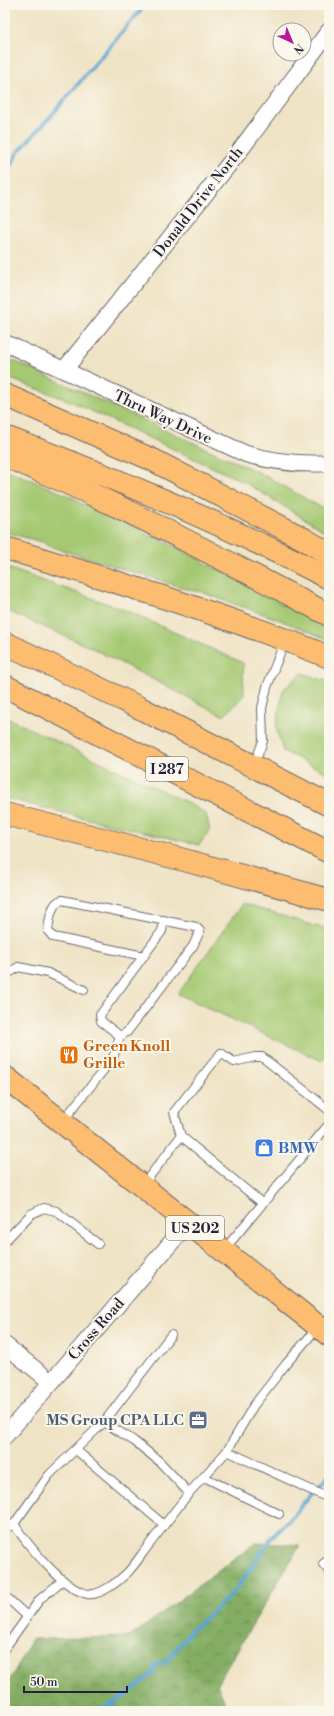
<svg xmlns="http://www.w3.org/2000/svg" width="334" height="1716" viewBox="0 0 334 1716" font-family="'Libre Bodoni',serif">
<defs>
<pattern id="forest-crowns" width="20" height="18" patternUnits="userSpaceOnUse"><rect width="20" height="18" fill="#84ad64"/><path d="M2 6a3 3 0 1 1 6 0M12 15a3 3 0 1 1 6 0" fill="none" stroke="#6c8c54"/></pattern>
</defs>
<rect width="100%" height="100%" fill="#fbf7ec"/>
<filter id="ink" filterUnits="userSpaceOnUse"><feTurbulence type="fractalNoise" baseFrequency=".025" numOctaves="2"/><feDisplacementMap in="SourceGraphic" scale="8" xChannelSelector="R" yChannelSelector="G"/><feConvolveMatrix kernelMatrix="1 2 1 2 8 2 1 2 1" color-interpolation-filters="sRGB"/></filter>
<filter id="wash" filterUnits="userSpaceOnUse"><feTurbulence type="fractalNoise" baseFrequency=".012" numOctaves="4" result="noise"/><feDisplacementMap in="SourceGraphic" scale="16" xChannelSelector="R" yChannelSelector="G"/><feGaussianBlur stdDeviation="0.9" result="paint"/><feColorMatrix in="noise" values="0 0 0 0 0 0 0 0 0 0 0 0 0 0 0 0 0 1.4 0 .05"/><feComposite in="paint" operator="in"/></filter>
<g filter="url(#wash)">
<rect width="100%" height="100%" fill="#efe3c5"/>
<g fill="#a5c972" stroke="#647656">
<polygon points="5,357 260,473 329,512 329,534 244,482 70,401 5,377"/>
<polygon points="5,469 76,499 78,502 92,508 93,507 142,530 142,532 155,538 156,537 203,561 203,562 216,569 217,568 277,599 276,601 289,607 290,606 329,628 329,640 275,618 209,595 200,591 194,591 46,545 46,543 5,532"/>
<polygon points="5,567 125,610 243,663 244,695 224,716 92,648 5,610"/>
<polygon points="302,673 329,682 329,774 283,751 276,728 283,690"/>
<polygon points="5,717 186,802 206,814 210,830 199,845 76,816 5,798"/>
<polygon points="242,904 329,930 329,1052 322,1061 178,994"/>
</g>
<polygon fill="url(#forest-crowns)" stroke="#536850" points="256,1543 300,1545 217,1684 228,1710 226,1711 5,1711 5,1689 32,1639 130,1637"/>
<g fill="none" stroke-linecap="round" stroke-linejoin="round">
<g stroke="#58a5d1" stroke-width="4">
<polyline points="5,175 18,152 51,116 145,5"/>
<polyline points="101,1711 128,1694 154,1672 155,1665 166,1662 190,1632 235,1591 272,1537 289,1521 311,1494 329,1476"/>
</g>
</g>
</g>
<g filter="url(#ink)">
<g fill="none" stroke-linecap="round" stroke-linejoin="round">
<defs>
<g id="service">
<polyline points="254,765 263,741 262,708 267,687 285,640"/>
<polyline points="5,976 18,967 48,973 84,990"/>
<polyline points="120,1036 101,1021 100,1015 162,931 164,920"/>
<path d="M62,1122L110,1062L114,1055L120,1036L127,1032L193,946L200,931L196,927L62,900C51,902 49,921 48,931L53,937L144,956"/>
<polyline points="142,1186 181,1136"/>
<polyline points="262,1203 181,1136 174,1112 221,1053 234,1062 255,1057 262,1057 329,1110"/>
<polyline points="5,1241 31,1214 44,1208 56,1211 98,1244"/>
<polyline points="224,1250 329,1124"/>
<path d="M104,1422L134,1441L159,1461L189,1493C175,1511 162,1528 148,1546C141,1555 135,1565 127,1573C119,1581 100,1596 88,1594C65,1591 26,1543 14,1524L49,1475Z"/>
<polyline points="104,1422 171,1335"/>
<polyline points="76,1450 164,1525"/>
<polyline points="227,1451 324,1496 329,1493"/>
<polyline points="204,1477 279,1514"/>
<polyline points="189,1493 227,1451 254,1405 286,1364 318,1327"/>
<polyline points="5,1529 14,1524"/>
<polyline points="329,1559 323,1564 329,1571"/>
<polyline points="5,1596 27,1616"/>
<polyline points="5,1648 40,1599 63,1580"/>
</g>
<g id="minor">
<path d="M5,343L246,454C274,462 300,465 329,463"/>
<polyline points="64,370 238,153 329,31"/>
<polyline points="5,1345 51,1382"/>
<polyline points="5,1436 188,1223"/>
</g>
<polyline id="trunk" points="5,1077 329,1335"/>
<g id="motorway">
<polyline points="5,395 153,460 304,539 329,554"/>
<path d="M5,437C116,478 224,524 329,578"/>
<path d="M5,456C117,502 222,559 329,615"/>
<path d="M5,548C114,581 223,614 329,657"/>
<polyline points="5,643 138,707 329,805"/>
<polyline points="5,686 329,852"/>
<polyline points="5,814 184,860 329,900"/>
</g>
</defs>
<use href="#service" stroke="#6a666b" stroke-width="10"/>
<use href="#minor" stroke="#6a666b" stroke-width="18"/>
<use href="#trunk" stroke="#6a666b" stroke-width="24"/>
<use href="#motorway" stroke="#6a666b" stroke-width="24"/>
<use href="#service" stroke="#fff" stroke-width="8"/>
<use href="#minor" stroke="#fff" stroke-width="16"/>
<use href="#trunk" stroke="#fcbd6f" stroke-width="22"/>
<use href="#motorway" stroke="#fcbd6f" stroke-width="22"/>
</g>
</g>
<defs>
<symbol id="restaurant-square" viewBox="-11 -11 22 22"><rect x="-9" y="-9" width="18" height="18" rx="4" fill="#e8710a" stroke="#fbf7ec"/><path d="M-5-6h1v4h1v-4h1v4h1v-4h1v5L-1.5 .5V6h-2V.5L-5-1ZM5-6V6H3V1.5H1.5Q1.5-4 5-6Z" fill="#fff"/></symbol>
<symbol id="shop-square" viewBox="-11 -11 22 22"><rect x="-9" y="-9" width="18" height="18" rx="4" fill="#3f7fe0" stroke="#fbf7ec"/><path d="M-5-2.5h2.3a2.7 3.5 0 0 1 5.4 0H5L5.5 6h-11ZM-1.5-2.5h3a1.5 2.3 0 0 0-3 0Z" fill="#fff"/></symbol>
<symbol id="office-square" viewBox="-11 -11 22 22"><rect x="-9" y="-9" width="18" height="18" rx="4" fill="#5c6f8a" stroke="#fbf7ec"/><path d="M-6-3h4V-5.5h4V-3h4V5H-6ZM-1-4.5V-3h2v-1.5ZM-6 0V1H6V0Z" fill="#fff"/></symbol>
</defs>
<g fill-rule="evenodd">
<use href="#restaurant-square" x="58" y="1044" width="22" height="22"/>
<use href="#shop-square" x="253" y="1137" width="22" height="22"/>
<use href="#office-square" x="187" y="1409" width="22" height="22"/>
</g>
<g text-anchor="middle" stroke-width="4" stroke-linejoin="round" paint-order="stroke">
<g fill="#fbf7ec" stroke="#636270" stroke-width="1">
<rect x="146" y="757" width="42" height="24" rx="3"/>
<rect x="166" y="1216" width="58" height="24" rx="3"/>
</g>
<g font-size="14" font-weight="bold" fill="#22223b">
<text x="167" y="774">I 287</text>
<text x="195" y="1233">US 202</text>
</g>
<g font-size="15" fill="#22223b" stroke="#fbf7ec">
<text transform="translate(198 202) rotate(-52)" y="5">Donald Drive North</text>
<text transform="translate(163 417) rotate(25)" y="5">Thru Way Drive</text>
<text transform="translate(96 1329) rotate(-49)" y="5">Cross Road</text>
</g>
<g font-size="15" font-weight="bold" fill="#c56008" stroke="#fbf7ec" text-anchor="start">
<text x="83" y="1051">Green Knoll<tspan x="83" dy="17">Grille</tspan></text>
</g>
<g font-size="15" font-weight="bold" fill="#366cbe" stroke="#fbf7ec" text-anchor="start">
<text x="278" y="1153">BMW</text>
</g>
<g font-size="15" font-weight="bold" fill="#4e5e75" stroke="#fbf7ec" text-anchor="end">
<text x="184" y="1425">MS Group CPA LLC</text>
</g>
</g>
<rect width="334" height="1716" fill="none" stroke="#fbf7ec" stroke-width="20"/>
<g transform="translate(292 42) rotate(136)"><circle r="19" fill="#fbf7ec" stroke="#a4a2a5"/>
<path d="M0-3L7 15L0 10L-7 15Z" fill="#b5179e"/>
<text y="-6" font-size="11" font-weight="bold" text-anchor="middle" fill="#22223b">N</text>
</g>
<path d="M24 1686v6h103v-6" fill="none" stroke="#22223b" stroke-width="2"/>
<text x="30" y="1686" font-size="12" fill="#22223b" stroke="#fbf7ec" stroke-width="3" paint-order="stroke">50 m</text>
</svg>
